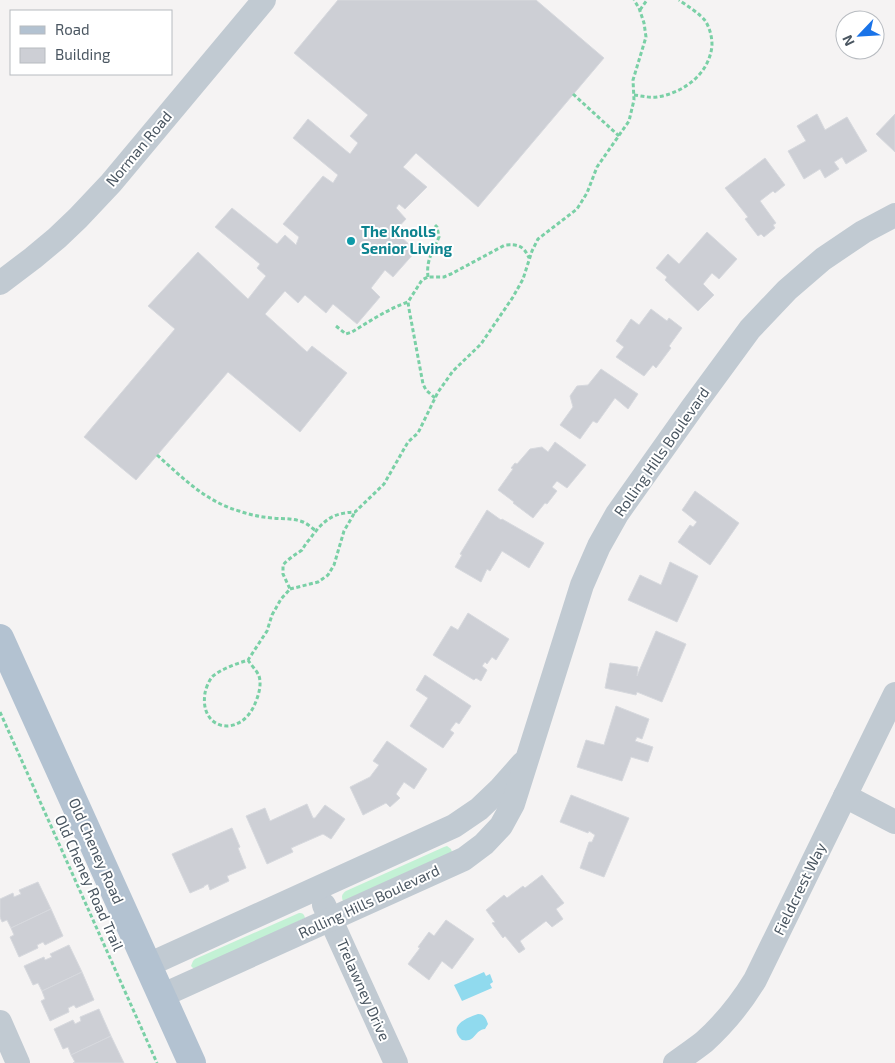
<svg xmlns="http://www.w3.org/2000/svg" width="895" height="1063" viewBox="0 0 895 1063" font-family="'Exo 2',sans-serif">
<rect width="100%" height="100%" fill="#f5f3f3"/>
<g fill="#c3f1d5">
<path d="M447,846L451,849L452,852L346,901H343C341,896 342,894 346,891L444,847Z"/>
<path d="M299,913C303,913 304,914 305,918L195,970L191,966L193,961L195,959Z"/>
</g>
<g fill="#90daee">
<polygon points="484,972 486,976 490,974 493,982 490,984 492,988 462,1001 454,985"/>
<path d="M478,1014C485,1014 486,1019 488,1024L485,1029C474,1030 476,1043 462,1040C447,1026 466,1018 478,1014Z"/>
</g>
<g fill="#cdcfd5" stroke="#d7d9de">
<polygon points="338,0 536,0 604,58 478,207 416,153 403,167 427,187 405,209 399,204 396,208 406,219 395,231 416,251 393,277 385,270 371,288 380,297 357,324 333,304 326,313 305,295 298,303 285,291 265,314 307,352 312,346 347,373 300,432 228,372 136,480 84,437 175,329 148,306 198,252 248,299 266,276 257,268 260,264 215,227 232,208 277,244 285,235 296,245 299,237 283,224 323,176 333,183 338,175 293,138 308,119 350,154 358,143 350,136 368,115 294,53"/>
<polygon points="817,114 825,130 847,117 867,151 846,164 842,157 834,162 839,169 825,178 820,169 804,179 788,151 806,141 797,126"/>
<polygon points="895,114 895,152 876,134"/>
<polygon points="765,158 785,185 775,193 773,191 760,201 776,223 773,225 775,228 764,237 761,234 758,236 745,219 748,217 725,188"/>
<polygon points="707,232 737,259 719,279 712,273 703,284 714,295 698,311 665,280 667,277 656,268 668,254 679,264"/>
<polygon points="651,309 667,321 669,318 682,328 669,346 671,348 656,368 653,365 644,376 616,357 624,347 616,341 631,319 639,325"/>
<polygon points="601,369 638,394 628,409 615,398 597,423 593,421 580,439 560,425 573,407 570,396 577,386 588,385"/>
<polygon points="555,442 586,465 567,488 557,481 552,487 557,491 547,504 545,503 533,518 513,503 514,502 498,490 513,469 511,468 515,463 517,464 530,449 542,447 548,452"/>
<polygon points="695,491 739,523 710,565 678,542 690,525 693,527 697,522 682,510"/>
<polygon points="487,510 501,520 502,519 544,543 529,568 502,551 490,571 487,569 481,582 455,567 462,555 460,554"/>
<polygon points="670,562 698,576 677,622 628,600 640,575 661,585"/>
<polygon points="468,613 509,639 496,660 492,657 487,664 485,662 482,666 487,670 481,681 476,678 474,680 433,655 451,626 458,630"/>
<polygon points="656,631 686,644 662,702 637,692 636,695 605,688 610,663 638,667 637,676"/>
<polygon points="425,675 471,706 459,724 456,722 450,730 454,733 443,748 410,726 428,698 416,690"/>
<polygon points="616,706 649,719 642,739 637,737 635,741 653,747 648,762 631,757 622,781 577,767 586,740 604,745"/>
<polygon points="387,741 427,769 414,789 404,782 396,794 400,798 390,807 386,803 363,815 350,787 370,777 379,765 373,761"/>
<polygon points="571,795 629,818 604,877 580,868 589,842 592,842 595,835 589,831 588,833 560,822"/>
<polygon points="307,804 313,818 315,818 325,805 345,819 331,839 323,834 291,848 293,852 267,864 246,816 265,808 270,821"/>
<polygon points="232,828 240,847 238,848 246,868 227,876 229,881 210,890 208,884 204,886 204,887 190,893 172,854"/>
<polygon points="542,875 564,903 556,909 563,919 552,927 546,921 520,941 525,949 519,953 505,936 503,938 492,923 495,922 486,910 504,895 507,898 523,886 525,888"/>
<polygon points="38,882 51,909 11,928 7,920 2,922 0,917 0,899 13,893 14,897 21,894 19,890"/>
<polygon points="51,909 63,936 45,945 43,942 37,945 38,948 19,957 10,937 14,935 11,928"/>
<polygon points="446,920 474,939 452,969 442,961 429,980 408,964 420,948 418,947 429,932 434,936"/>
<polygon points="69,945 82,972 42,991 38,983 33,985 24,966 44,957 45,960 52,957 50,954"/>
<polygon points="82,972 94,1000 76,1008 74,1005 68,1008 69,1012 50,1021 41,1001 45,999 42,991"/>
<polygon points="99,1009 111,1036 71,1055 68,1047 63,1049 54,1029 73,1020 75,1024 81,1021 80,1017"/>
<polygon points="111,1036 124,1063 73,1063 75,1062 71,1055"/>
</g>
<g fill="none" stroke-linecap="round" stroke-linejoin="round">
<g stroke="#7ad0a6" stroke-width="3" stroke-dasharray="4 2.5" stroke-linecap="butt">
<polyline points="640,10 647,0"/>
<polyline points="573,94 619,136"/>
<path d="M634,95C642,96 650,98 657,97C684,93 710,73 712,45C712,37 710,29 706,22C701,14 687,6 679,0"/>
<path d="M428,277C426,259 433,252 439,237L437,227L435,225"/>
<path d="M336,326L346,334L352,332C370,321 388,309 408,302"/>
<path d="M435,398L426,390L423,384L409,309L408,302L422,280L428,277H444L451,274L505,245C518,244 524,246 529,258"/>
<path d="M157,455C183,478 205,501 239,511C250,515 261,517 273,518C283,519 293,518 303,522C308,524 312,528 316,531"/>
<polyline points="290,589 318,582 328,575 334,565 344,531 355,512"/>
<path d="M248,660C251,665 257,671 259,676C262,686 258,697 254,706C239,738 199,730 205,693C206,688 209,680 213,676C223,668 236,664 248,660L267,631L272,615L281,599L290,589L283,574V565C288,559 295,555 302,550C304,547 306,543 309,540C323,521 331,513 355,512L384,484L408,442L418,433L438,392L453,371L481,344L513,297L523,279L532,251L538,239L577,209L587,193L597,167L629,121L634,100L633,80L646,37L644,23L639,8L634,0"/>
<polyline points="0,712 157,1063"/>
</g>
<g stroke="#c1cad2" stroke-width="24">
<polyline points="0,283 33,258 57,238 78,218 111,183 264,0"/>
<polyline points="845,796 895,822"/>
<polyline points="324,905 396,1063"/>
<polyline points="148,965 454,826 479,809 500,789 523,763"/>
<polyline points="161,996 464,859 484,844 501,826 513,804 582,585 599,546 617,514 692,408 750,329 787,290 823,259 863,232 895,215"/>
<polyline points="0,1022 18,1063"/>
<path d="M675,1063C685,1056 695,1049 704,1042C724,1024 741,1003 755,980L895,694"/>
</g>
<polyline stroke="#b3c2d1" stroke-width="28" points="0,638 192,1063"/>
</g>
<circle fill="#0f9aa8" stroke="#fff" stroke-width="2" cx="351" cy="241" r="5"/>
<g text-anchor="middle" stroke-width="4" stroke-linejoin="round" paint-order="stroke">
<g font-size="15" fill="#4a5661" stroke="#fff">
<text transform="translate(139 149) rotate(-50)" y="5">Norman Road</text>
<text transform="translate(662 452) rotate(-55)" y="5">Rolling Hills Boulevard</text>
<text transform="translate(96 851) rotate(66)" y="5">Old Cheney Road</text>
<text transform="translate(89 883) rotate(66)" y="5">Old Cheney Road Trail</text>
<text transform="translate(800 889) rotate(-64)" y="5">Fieldcrest Way</text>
<text transform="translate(369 902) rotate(-25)" y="5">Rolling Hills Boulevard</text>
<text transform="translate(363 990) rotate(66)" y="5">Trelawney Drive</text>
</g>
<g font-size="15" font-weight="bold" fill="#0d838f" stroke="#fff" text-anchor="start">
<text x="361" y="237">The Knolls<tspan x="361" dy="17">Senior Living</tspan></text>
</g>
</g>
<rect x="10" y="10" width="162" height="65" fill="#ffffff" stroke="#b7bbc0"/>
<rect x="20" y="26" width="25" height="8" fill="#b3c2d1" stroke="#b7bbc0"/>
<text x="55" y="35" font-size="15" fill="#4a5661">Road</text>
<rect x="20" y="48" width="25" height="15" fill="#cdcfd5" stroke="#b7bbc0"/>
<text x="55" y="60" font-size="15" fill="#4a5661">Building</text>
<g transform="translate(860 35) rotate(245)"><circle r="24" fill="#ffffff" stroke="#b7bbc0"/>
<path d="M0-4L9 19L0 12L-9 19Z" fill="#1a73e8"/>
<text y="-8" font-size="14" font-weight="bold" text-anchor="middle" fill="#4a5661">N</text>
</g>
</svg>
